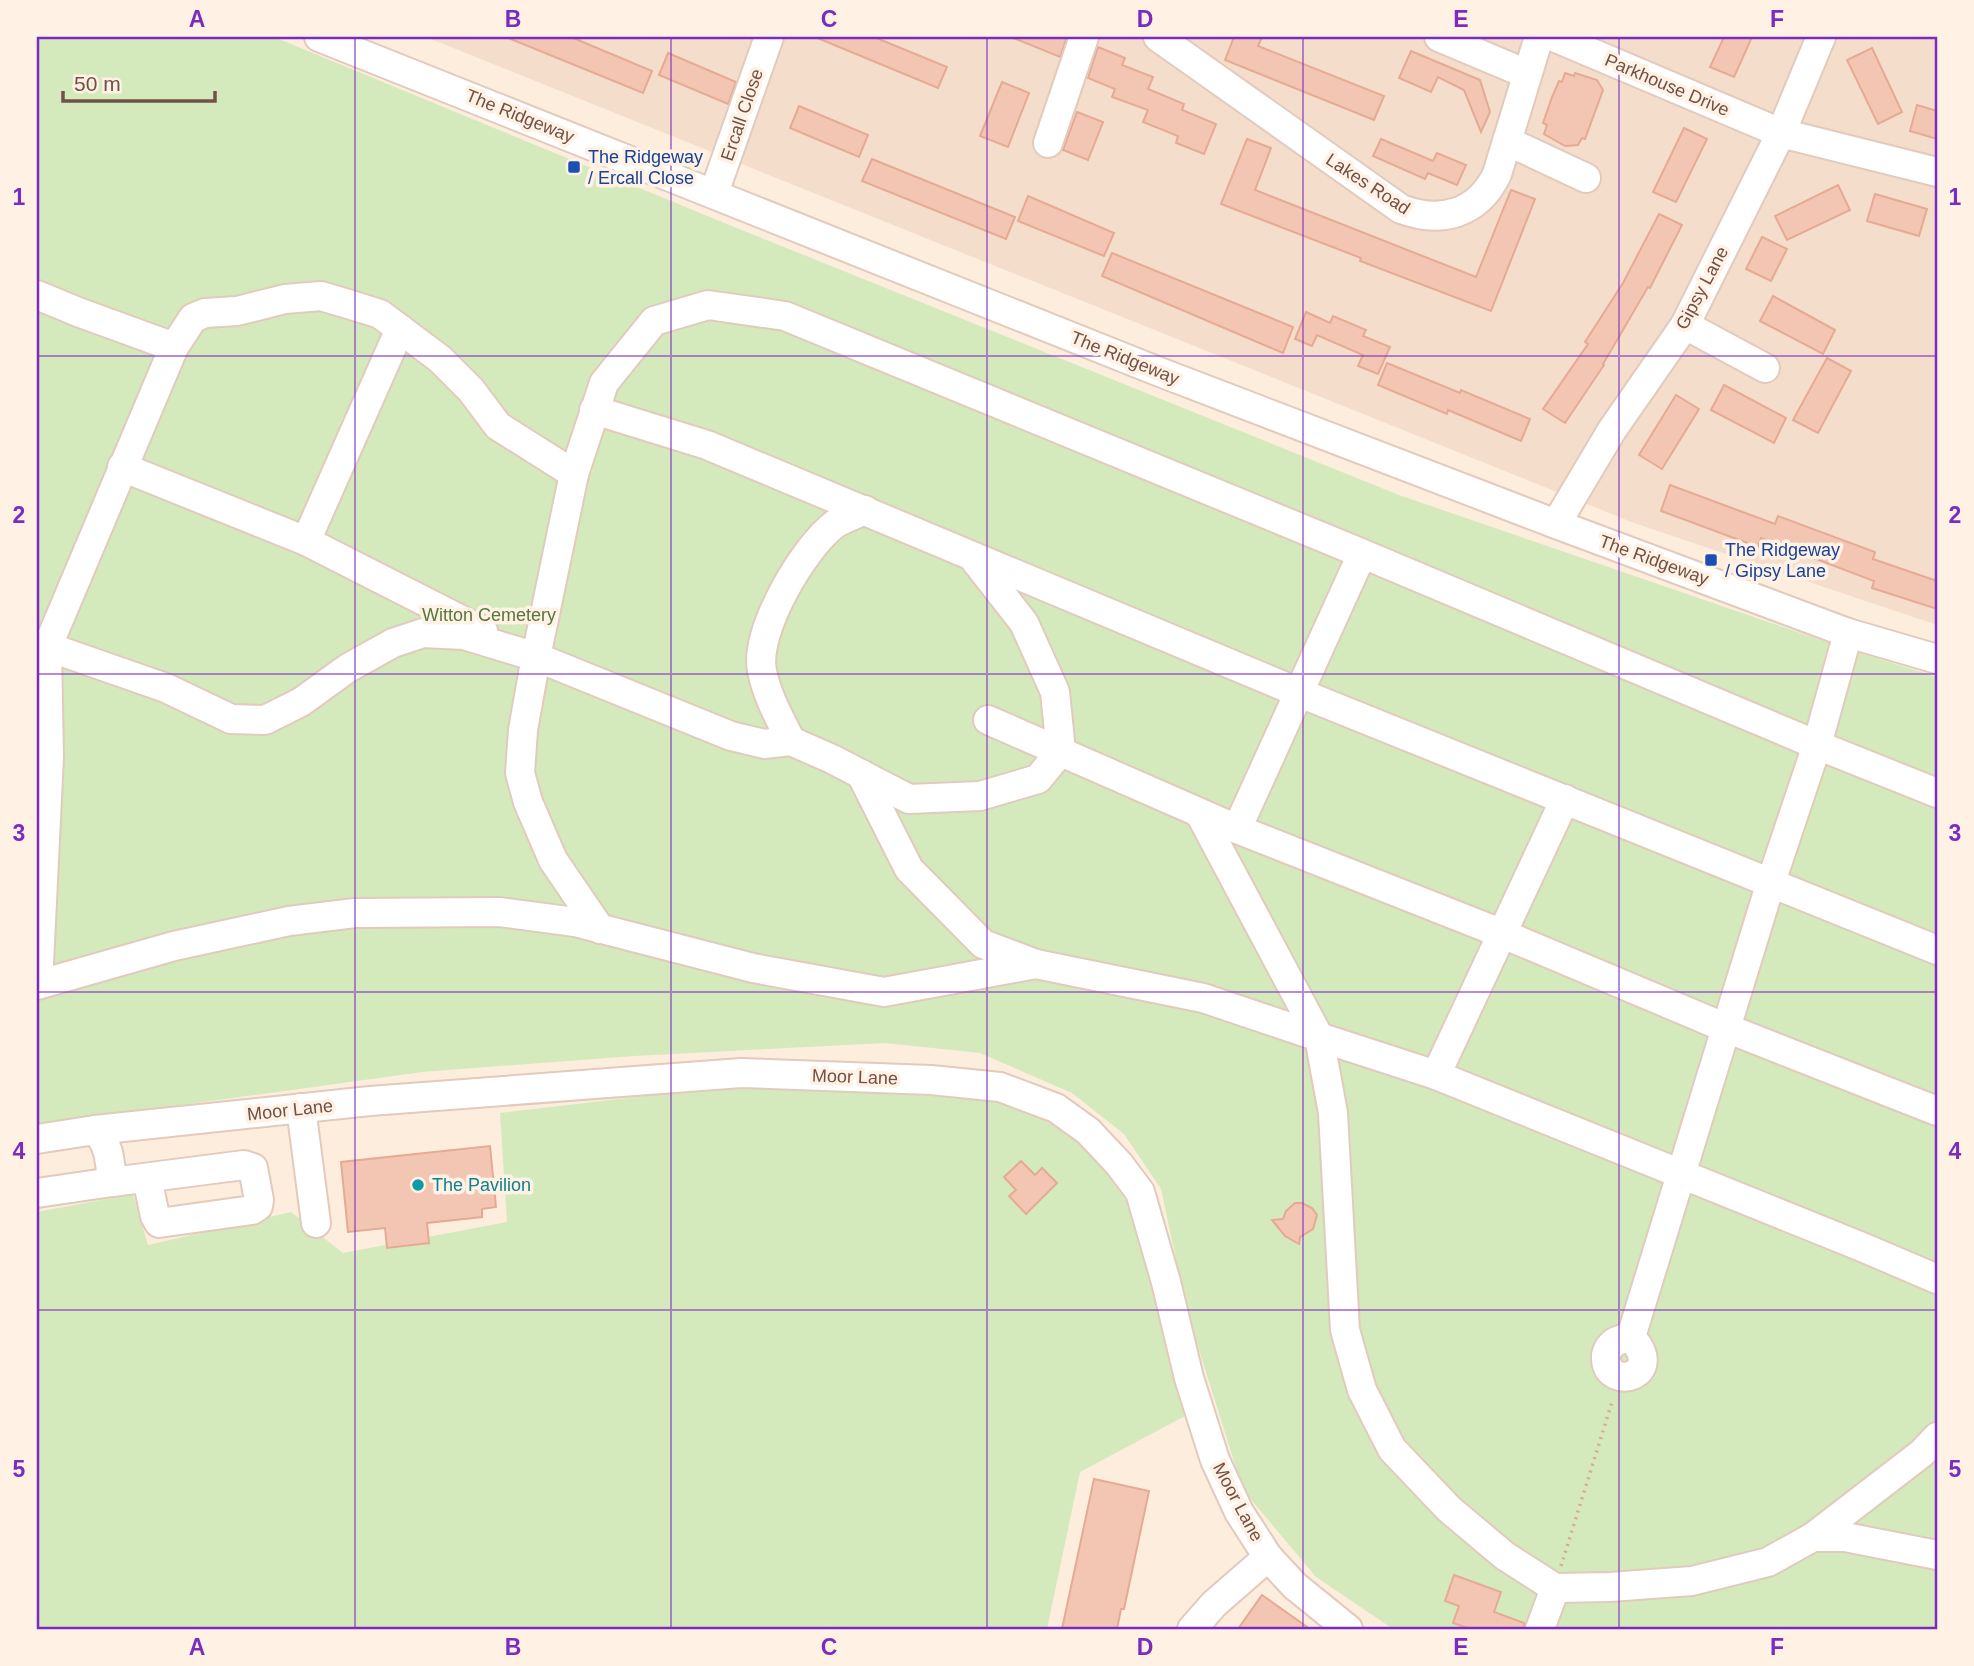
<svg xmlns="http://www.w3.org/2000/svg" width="1974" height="1666" viewBox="0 0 1974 1666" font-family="Arial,sans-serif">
<rect width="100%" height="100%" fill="#fdeddd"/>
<polygon fill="#f4ddcb" points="426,37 1937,37 1937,625 1634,523"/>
<g fill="#d4eabc">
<polygon points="37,37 274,37 722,222 1399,495 1838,646 1937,677 1937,1629 1393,1629 1316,1577 1243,1490 1188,1315 1161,1189 1124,1134 1072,1093 980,1053 885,1043 634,1056 422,1072 37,1125"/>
<polygon points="730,1086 1009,1100 1089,1146 1132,1209 1185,1416 1080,1472 1047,1629 37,1629 37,1212 133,1194 148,1245 291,1212 343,1253 507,1222 500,1113"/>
</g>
<g fill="#f3c6b4" stroke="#e6aa94" stroke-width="2">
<polygon points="506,37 571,37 652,71 643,93"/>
<polygon points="815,37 874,37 947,67 938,88"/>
<polygon points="1011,37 1067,37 1060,57"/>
<polygon points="1234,37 1262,37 1258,46 1384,96 1374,120 1225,60"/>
<polygon points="1724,37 1752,37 1734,77 1710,67"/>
<polygon points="1098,47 1125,58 1122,65 1153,77 1148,89 1184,104 1182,110 1216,124 1204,154 1176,143 1178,136 1143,122 1148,110 1112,97 1115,89 1088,78"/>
<polygon points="1872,48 1902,112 1878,124 1847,60"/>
<polygon points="1411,51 1480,80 1490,112 1481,132 1464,90 1438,77 1431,92 1399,78"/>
<polygon points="668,53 736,82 728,104 659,75"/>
<polygon points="1565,73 1574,76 1575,73 1597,80 1603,90 1585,139 1582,138 1578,145 1565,146 1544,134 1547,125 1543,123 1552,97 1559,81 1562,82"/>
<polygon points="1002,82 1029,93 1008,147 980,136"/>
<polygon points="1917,105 1937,111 1937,139 1910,131"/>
<polygon points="799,106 868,135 859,157 790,128"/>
<polygon points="1077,112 1103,122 1088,160 1063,150"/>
<polygon points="1684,128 1707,139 1676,202 1653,192"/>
<polygon points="1247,139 1271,148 1255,190 1476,277 1511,190 1535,199 1491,311 1360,261 1361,258 1221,204"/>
<polygon points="1381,139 1433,161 1437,153 1466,165 1457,185 1428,173 1425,179 1373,156"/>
<polygon points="872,159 1015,217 1006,239 862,181"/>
<polygon points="1838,185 1850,210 1787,240 1775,216"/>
<polygon points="1875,194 1927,209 1919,236 1867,221"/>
<polygon points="1028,196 1114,233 1104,256 1018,221"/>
<polygon points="1659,214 1682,225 1650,288 1648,287 1603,364 1604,365 1565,423 1543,409 1588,344 1585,342 1623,283"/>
<polygon points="1762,237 1787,249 1771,281 1746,269"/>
<polygon points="1112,253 1293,327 1283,353 1102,276"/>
<polygon points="1773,296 1835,330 1823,354 1760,321"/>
<polygon points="1306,312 1330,323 1333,316 1366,330 1363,336 1390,347 1378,374 1358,366 1363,355 1317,335 1312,346 1295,339"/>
<polygon points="1827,358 1851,371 1818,433 1793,420"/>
<polygon points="1387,363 1460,393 1461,390 1530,419 1521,441 1448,410 1447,414 1378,385"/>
<polygon points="1724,385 1786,418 1774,443 1711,410"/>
<polygon points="1676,395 1699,409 1662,469 1639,455"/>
<polygon points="1670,485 1775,524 1778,516 1875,552 1873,559 1937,581 1937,609 1872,588 1874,581 1761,538 1758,547 1661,511"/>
<polygon points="490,1146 496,1207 482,1209 482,1217 427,1223 429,1243 387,1248 385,1228 348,1232 341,1162"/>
<polygon points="1021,1161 1035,1175 1042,1168 1057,1183 1026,1214 1009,1196 1016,1190 1004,1177"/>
<polygon points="1295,1203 1302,1203 1312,1208 1317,1215 1313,1229 1300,1237 1299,1244 1285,1236 1272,1220 1283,1219 1286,1211"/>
<polygon points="1094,1479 1149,1491 1124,1609 1121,1609 1117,1629 1062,1629"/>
<polygon points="1454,1575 1501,1592 1494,1612 1524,1623 1524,1629 1470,1629 1453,1623 1459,1606 1445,1601"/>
<polygon points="1262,1595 1310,1629 1238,1629"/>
</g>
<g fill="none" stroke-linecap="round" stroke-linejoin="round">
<defs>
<g id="minor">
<polyline points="319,37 1157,371 1556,524 1848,633 1937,659"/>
<path d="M1158,37L1401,209C1441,224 1478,214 1497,174L1539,37"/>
<polyline points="1439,37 1527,74"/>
<polyline points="1554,37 1781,133 1937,172"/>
<polyline points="1507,141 1586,178"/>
<polyline points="1048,143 1084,37"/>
<polyline points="714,193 769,37"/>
<polyline points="37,295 78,312 174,347 193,318 205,313 237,311 285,299 321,296 348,304 380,314 440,359 471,390 498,426 574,474 604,383 654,321 708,305 785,316 1356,551 1817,745 1937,793"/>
<polyline points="1685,325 1765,368"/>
<polyline points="594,410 707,445 1300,693 1937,950"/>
<polyline points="122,467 306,541 483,631"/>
<polyline points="574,474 536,657 523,730 520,773 528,802 553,860 600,929"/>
<path d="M865,510C855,515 844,518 835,524C804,547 754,631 762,671C767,696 780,719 791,741L832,759L909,799L980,796L1038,779L1061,751L1055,692L1024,623L974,559"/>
<polyline points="1556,524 1612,430 1685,325 1781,133 1821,37"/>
<polyline points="306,541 400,329"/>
<polyline points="37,643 166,688 231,719 265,720 301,702 348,668 393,643 423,633 464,635 536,657 731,736 764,744 791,741"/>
<polyline points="988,720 1237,829 1503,934 1726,1028 1937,1111"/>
<polyline points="861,774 909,869 983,944 1036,964"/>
<polyline points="1200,814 1319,1037 1436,1075 1862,1247 1937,1279"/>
<polyline points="1237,829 1362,554"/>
<polyline points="38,984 49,757 47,648 174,347"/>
<polyline points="37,985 174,946 289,921 355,913 499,912 575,922 753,968 884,992 1036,964 1203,998 1319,1037 1333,1113 1345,1330 1362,1390 1392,1449 1449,1509 1505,1556 1555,1588 1610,1587 1692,1581 1768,1562 1813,1537 1845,1537 1937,1555"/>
<polyline points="1436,1075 1565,799"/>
<polyline points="301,1108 316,1223"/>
<path d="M95,1130C110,1144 110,1163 112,1182L244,1165L253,1168L259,1200L258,1206L252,1210L159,1223L155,1216L147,1178"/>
<polyline points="37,1139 95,1130 370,1101 741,1073 931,1080 1000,1087 1056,1108 1088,1131 1119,1164 1140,1192 1166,1282 1189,1378 1215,1460 1239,1512 1268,1557 1295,1586 1348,1629"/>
<polyline points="37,1193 112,1182"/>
<polyline points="1631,1337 1771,882 1817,745 1848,633"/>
<path d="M1631,1337C1667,1376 1609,1391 1606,1360C1605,1353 1609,1346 1615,1342C1620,1339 1626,1339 1631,1337Z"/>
<polyline points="1813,1537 1922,1453 1937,1437"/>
<polyline points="1192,1629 1214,1604 1268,1557"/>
<polyline points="1540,1629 1555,1588"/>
</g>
</defs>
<use href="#minor" stroke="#e2cabc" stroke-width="32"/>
<polyline stroke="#d7a998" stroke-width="3.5" stroke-dasharray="2 5" stroke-linecap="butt" points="1561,1566 1613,1399"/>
<use href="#minor" stroke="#fff" stroke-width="28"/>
</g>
<path fill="none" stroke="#7b2cbf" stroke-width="2" stroke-opacity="0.55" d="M355,37V1629M671,37V1629M987,37V1629M1303,37V1629M1619,37V1629M37,356H1937M37,674H1937M37,992H1937M37,1310H1937"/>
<g fill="#1a4fb4" stroke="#fff1e4" stroke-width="2.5">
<rect x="567" y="160" width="14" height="14" rx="3.5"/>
<rect x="1704" y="553" width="14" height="14" rx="3.5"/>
</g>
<circle fill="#0f9aa8" stroke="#fff1e4" stroke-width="2.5" cx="418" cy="1185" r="7"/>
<g text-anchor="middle" stroke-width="7" stroke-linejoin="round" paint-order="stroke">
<g font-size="18" fill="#725045" stroke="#fff1e4">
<text transform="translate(1667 85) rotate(23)" y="6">Parkhouse Drive</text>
<text transform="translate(742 115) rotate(-71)" y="6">Ercall Close</text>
<text transform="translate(520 116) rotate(22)" y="6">The Ridgeway</text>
<text transform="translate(1368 184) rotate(33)" y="6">Lakes Road</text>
<text transform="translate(1702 288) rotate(-62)" y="6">Gipsy Lane</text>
<text transform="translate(1125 358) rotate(22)" y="6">The Ridgeway</text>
<text transform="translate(1654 560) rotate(20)" y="6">The Ridgeway</text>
<text transform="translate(855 1077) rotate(2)" y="6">Moor Lane</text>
<text transform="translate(290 1110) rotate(-6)" y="6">Moor Lane</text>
<text transform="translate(1238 1502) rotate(62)" y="6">Moor Lane</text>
</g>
<g font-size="18" fill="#164399" stroke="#fff1e4" text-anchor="start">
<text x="588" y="163">The Ridgeway<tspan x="588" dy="21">/ Ercall Close</tspan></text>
<text x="1725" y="556">The Ridgeway<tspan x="1725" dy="21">/ Gipsy Lane</tspan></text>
</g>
<g font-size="18" fill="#55783d" stroke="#fff1e4">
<text x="489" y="621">Witton Cemetery</text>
</g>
<g font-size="18" fill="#0d838f" stroke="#fff1e4" text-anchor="start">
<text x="432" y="1191">The Pavilion</text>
</g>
</g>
<rect width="1974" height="1666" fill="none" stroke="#fff1e4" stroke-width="77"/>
<path d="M63 91v10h152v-10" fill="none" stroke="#725045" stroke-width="3.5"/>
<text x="74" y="91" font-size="21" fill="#725045" stroke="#fff1e4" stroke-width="5" paint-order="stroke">50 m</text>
<rect x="38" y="38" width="1898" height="1590" fill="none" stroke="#7b2cbf" stroke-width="2.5"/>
<g font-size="23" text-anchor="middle" font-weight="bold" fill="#7b2cbf">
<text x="197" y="27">A</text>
<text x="513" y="27">B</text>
<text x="829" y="27">C</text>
<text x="1145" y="27">D</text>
<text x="1461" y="27">E</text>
<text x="1777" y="27">F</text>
<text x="19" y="205">1</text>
<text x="1955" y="205">1</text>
<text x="19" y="523">2</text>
<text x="1955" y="523">2</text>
<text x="19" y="841">3</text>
<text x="1955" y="841">3</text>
<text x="19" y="1159">4</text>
<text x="1955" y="1159">4</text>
<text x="19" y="1477">5</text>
<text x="1955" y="1477">5</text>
<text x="197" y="1655">A</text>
<text x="513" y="1655">B</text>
<text x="829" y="1655">C</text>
<text x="1145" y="1655">D</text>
<text x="1461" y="1655">E</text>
<text x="1777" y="1655">F</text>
</g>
</svg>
